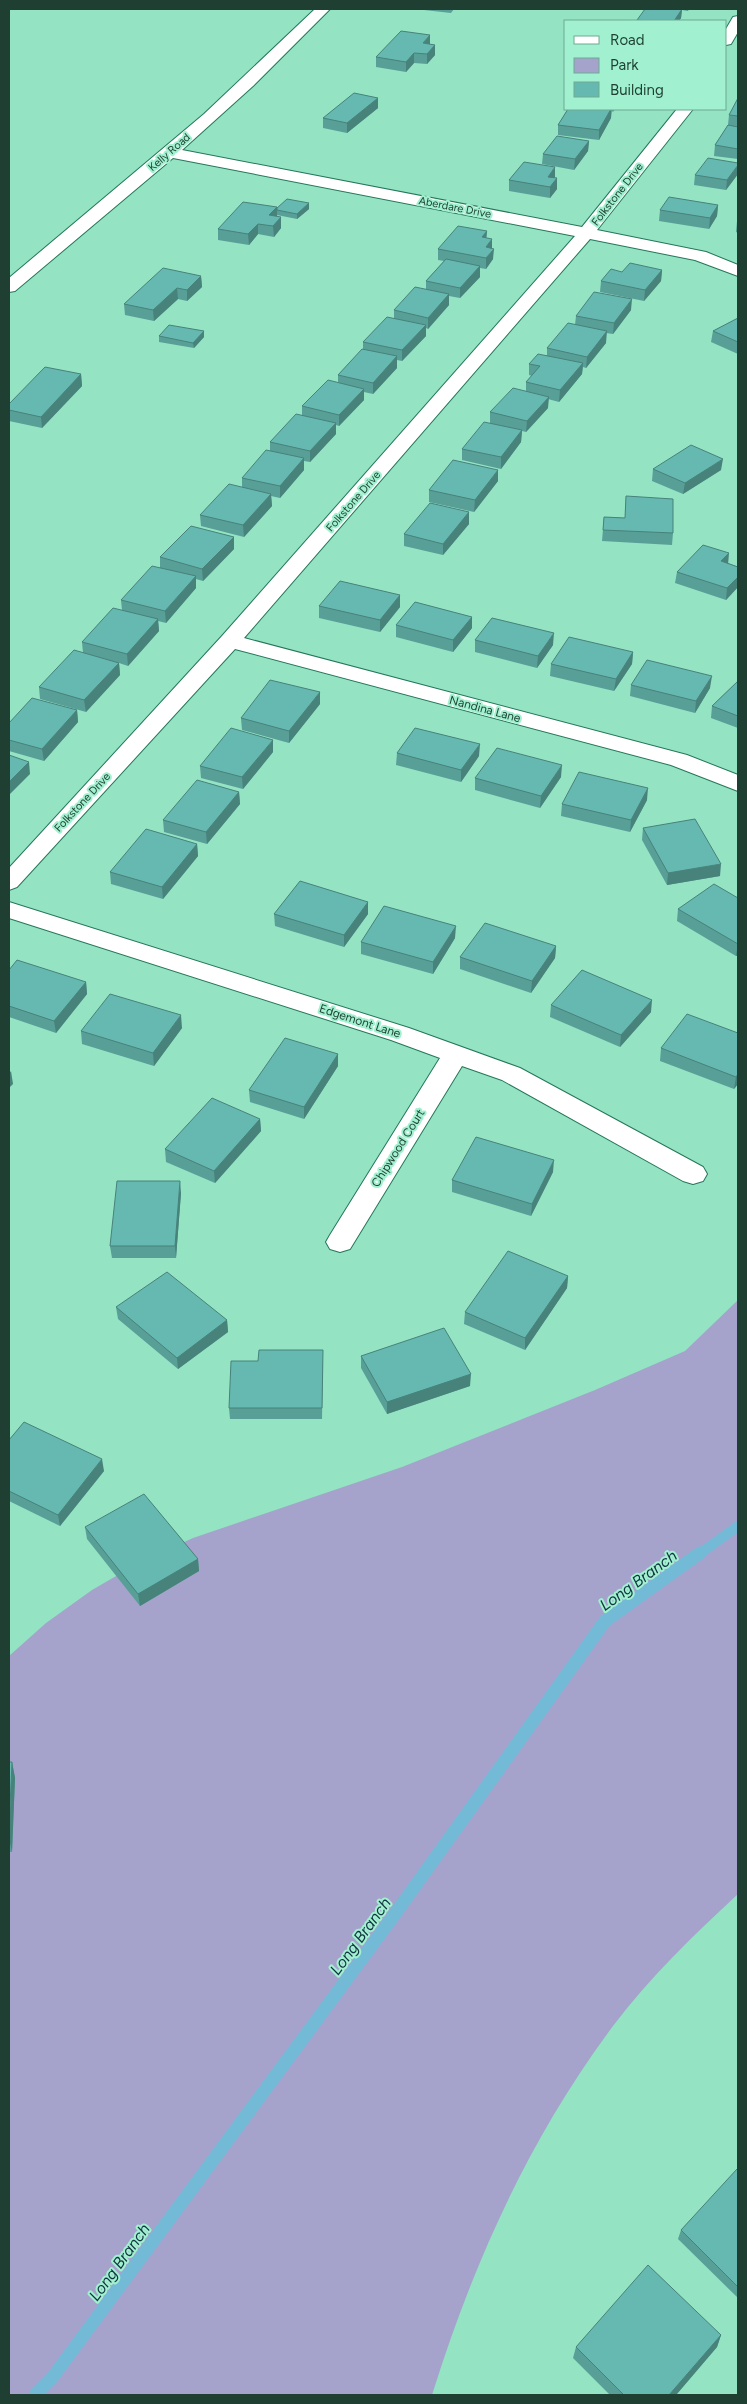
<svg xmlns="http://www.w3.org/2000/svg" width="747" height="2404" viewBox="0 0 747 2404" font-family="Figtree,sans-serif">
<rect width="100%" height="100%" fill="#94e3c3"/>
<path fill="#a5a3cc" d="M738,1300V1894C694,1935 650,1977 613,2026C529,2139 474,2261 432,2395H9V1656L46,1623L92,1590L142,1561L193,1538L402,1467L595,1390L685,1351Z"/>
<g fill="none" stroke-linecap="round" stroke-linejoin="round">
<polyline stroke="#73bad7" stroke-width="10" points="698,1555 738,1526"/>
<polyline stroke="#73bad7" stroke-width="13" points="35,2395 52,2378 395,1914 605,1621 700,1553"/>
<defs>
<g id="minor">
<polygon points="315,9 330,9 253,86 182,150 582,227 677,109 693,109 597,230 706,252 738,265 738,276 695,260 590,239 244,638 687,755 738,775 738,791 671,765 235,649 17,887 9,890 9,868 222,636 575,236 173,158 15,291 9,292 9,278 204,114"/>
<polygon points="738,16 738,32 731,44 726,45 726,29 733,17"/>
<polygon points="9,902 409,1028 520,1068 703,1167 707,1174 703,1181 693,1184 683,1181 502,1080 462,1066 350,1249 340,1252 330,1249 326,1242 330,1235 440,1058 391,1040 9,918"/>
</g>
</defs>
<use href="#minor" stroke="#25775b" stroke-width="2"/>
<use href="#minor" fill="#fff" fill-rule="evenodd"/>
</g>
<g fill="#589f97">
<polygon points="424,9 454,9 451,13 424,10"/>
<polygon points="645,9 689,9 688,11 682,10 681,18 679,21 637,21"/>
<polygon points="430,44 435,45 435,55 427,64 414,63 406,72 376,67 376,57"/>
<polygon points="378,98 378,108 347,133 323,128 323,118"/>
<polygon points="738,98 738,159 714,156 715,145 728,125 729,115"/>
<polygon points="568,109 615,109 613,112 612,111 611,118 599,140 558,135 558,125"/>
<polygon points="589,141 588,151 574,170 542,164 543,154"/>
<polygon points="738,174 726,190 694,185 695,175"/>
<polygon points="555,178 557,189 550,198 509,191 509,180"/>
<polygon points="309,203 309,209 297,219 277,215 281,228 274,237 258,234 249,245 218,240 218,229 277,207 277,208"/>
<polygon points="718,205 717,216 709,229 659,221 660,210"/>
<polygon points="738,220 738,233 736,232 737,221"/>
<polygon points="487,231 486,238 492,248 493,259 486,269 480,268 480,277 460,298 449,296 449,305 428,329 426,328 426,336 402,361 397,360 397,368 373,394 364,392 364,400 339,426 336,425 336,434 310,462 304,461 304,470 280,498 271,496 272,506 244,537 201,526 200,515 242,488 242,478 270,451 270,442 302,415 302,406 338,383 338,375 363,349 363,342 394,318 394,310 426,289 426,281 444,261 438,260 438,249"/>
<polygon points="662,270 661,281 644,301 600,292 601,281 622,272"/>
<polygon points="201,276 202,287 187,301 178,299 154,321 125,315 124,304"/>
<polygon points="631,310 613,334 606,333 606,343 586,368 583,367 582,374 559,402 548,399 548,408 526,432 522,431 521,442 501,469 462,460 462,449 490,423 490,412 526,391 526,382 532,376 529,375 529,364 547,355 547,348 575,325 576,316"/>
<polygon points="738,318 738,354 711,342 713,331"/>
<polygon points="204,331 204,337 194,348 159,342 159,336"/>
<polygon points="81,374 82,386 42,428 9,421 9,404"/>
<polygon points="653,469 721,470 683,494 652,481"/>
<polygon points="498,481 474,512 429,502 429,490"/>
<polygon points="626,496 673,533 672,545 602,541 604,517 625,518"/>
<polygon points="469,512 469,524 443,555 404,546 404,534"/>
<polygon points="234,537 234,549 203,581 196,579 196,588 166,623 158,621 159,631 128,666 119,663 120,675 86,712 40,699 39,687 83,653 82,642 122,610 121,600 160,568 160,557"/>
<polygon points="728,563 738,567 738,587 726,600 675,583 677,572"/>
<polygon points="319,606 400,607 380,632 319,618"/>
<polygon points="472,617 472,628 453,652 396,637 396,625"/>
<polygon points="475,640 553,645 537,668 475,652"/>
<polygon points="633,652 632,664 614,691 550,676 551,664"/>
<polygon points="738,681 738,728 711,718 712,706"/>
<polygon points="631,685 710,688 695,713 630,696"/>
<polygon points="320,704 289,743 242,730 241,718"/>
<polygon points="77,710 78,722 44,761 9,751 9,723"/>
<polygon points="273,752 243,789 201,778 200,766"/>
<polygon points="397,753 479,756 461,782 396,765"/>
<polygon points="561,777 540,808 475,790 475,778"/>
<polygon points="239,792 240,804 207,844 164,832 163,820"/>
<polygon points="647,800 630,832 561,816 562,804"/>
<polygon points="643,828 720,876 667,885 642,840"/>
<polygon points="197,844 198,856 163,899 111,884 110,872"/>
<polygon points="738,898 738,955 736,956 677,921 678,909"/>
<polygon points="274,914 368,914 344,947 275,926"/>
<polygon points="455,938 433,974 361,954 361,942"/>
<polygon points="556,946 555,958 531,993 460,969 460,957"/>
<polygon points="9,970 86,982 87,994 56,1033 9,1017"/>
<polygon points="551,1005 651,1012 620,1047 550,1017"/>
<polygon points="182,1028 154,1066 82,1044 81,1031"/>
<polygon points="738,1033 738,1084 734,1089 660,1061 661,1048"/>
<polygon points="338,1054 338,1066 304,1119 250,1102 249,1090"/>
<polygon points="260,1119 261,1131 215,1183 166,1162 165,1149"/>
<polygon points="553,1172 531,1216 452,1192 452,1180"/>
<polygon points="181,1193 176,1258 112,1258 110,1246"/>
<polygon points="568,1276 567,1288 525,1350 464,1324 465,1312"/>
<polygon points="116,1307 227,1320 228,1332 178,1369 118,1319"/>
<polygon points="361,1356 470,1386 387,1414 361,1368"/>
<polygon points="258,1361 323,1362 322,1419 230,1419 229,1408"/>
<polygon points="9,1440 104,1471 60,1526 9,1501"/>
<polygon points="85,1527 198,1559 199,1571 140,1606 87,1539"/>
<polygon points="9,1762 12,1762 15,1778 12,1852 9,1852"/>
<polygon points="738,2171 738,2298 678,2239 681,2230"/>
<polygon points="721,2335 717,2347 676,2395 610,2395 573,2358 576,2347"/>
</g>
<g fill="#47827b">
<polygon points="682,9 681,18 679,21 674,21"/>
<polygon points="430,35 430,45 423,43"/>
<polygon points="435,45 435,55 427,64 427,54"/>
<polygon points="414,53 414,63 406,72 406,62"/>
<polygon points="378,98 378,108 347,133 347,123"/>
<polygon points="611,109 611,118 599,140 599,130"/>
<polygon points="589,141 588,151 574,170 575,159"/>
<polygon points="738,165 738,174 726,190 727,180"/>
<polygon points="555,167 555,178 548,187 548,177"/>
<polygon points="557,178 557,189 550,198 550,187"/>
<polygon points="309,203 309,209 297,219 297,214"/>
<polygon points="718,205 717,216 709,229 710,218"/>
<polygon points="277,207 277,218 270,226 269,215"/>
<polygon points="281,217 281,228 274,237 273,226"/>
<polygon points="258,224 258,234 249,245 248,234"/>
<polygon points="487,231 486,242 482,237"/>
<polygon points="492,239 492,250 486,247"/>
<polygon points="494,249 493,259 486,269 486,258"/>
<polygon points="480,266 480,277 460,298 460,288"/>
<polygon points="662,270 661,281 644,301 645,290"/>
<polygon points="201,276 202,287 187,301 187,290"/>
<polygon points="177,288 178,299 154,321 153,310"/>
<polygon points="449,294 449,305 428,329 428,318"/>
<polygon points="632,299 631,310 613,334 614,323"/>
<polygon points="426,325 426,336 402,361 402,350"/>
<polygon points="204,331 204,337 194,348 193,343"/>
<polygon points="607,331 606,343 586,368 587,357"/>
<polygon points="397,356 397,368 373,394 373,383"/>
<polygon points="583,363 582,374 559,402 560,390"/>
<polygon points="81,374 82,386 42,428 41,417"/>
<polygon points="364,389 364,400 339,426 339,415"/>
<polygon points="549,397 548,408 526,432 527,421"/>
<polygon points="336,423 336,434 310,462 310,451"/>
<polygon points="522,430 521,442 501,469 501,457"/>
<polygon points="304,458 304,470 280,498 280,486"/>
<polygon points="723,459 721,470 683,494 685,483"/>
<polygon points="498,470 498,481 474,512 475,500"/>
<polygon points="271,494 272,506 244,537 243,525"/>
<polygon points="469,512 469,524 443,555 443,544"/>
<polygon points="234,537 234,549 203,581 202,569"/>
<polygon points="729,553 728,565 721,561"/>
<polygon points="196,576 196,588 166,623 165,611"/>
<polygon points="738,577 738,587 726,600 727,588"/>
<polygon points="400,595 400,607 380,632 380,620"/>
<polygon points="472,617 472,628 453,652 453,640"/>
<polygon points="158,619 159,631 128,666 127,654"/>
<polygon points="554,633 553,645 537,668 538,656"/>
<polygon points="633,652 632,664 614,691 616,679"/>
<polygon points="119,663 120,675 86,712 84,700"/>
<polygon points="712,676 710,688 695,713 696,701"/>
<polygon points="320,692 320,704 289,743 289,731"/>
<polygon points="77,710 78,722 44,761 42,749"/>
<polygon points="273,740 273,752 243,789 242,777"/>
<polygon points="480,744 479,756 461,782 461,770"/>
<polygon points="29,762 30,774 9,795 9,782"/>
<polygon points="562,765 561,777 540,808 541,796"/>
<polygon points="648,788 647,800 630,832 631,820"/>
<polygon points="239,792 240,804 207,844 206,832"/>
<polygon points="197,844 198,856 163,899 162,887"/>
<polygon points="721,864 720,876 667,885 668,873"/>
<polygon points="368,902 368,914 344,947 344,935"/>
<polygon points="456,926 455,938 433,974 433,962"/>
<polygon points="738,944 738,955 736,956"/>
<polygon points="556,946 555,958 531,993 532,981"/>
<polygon points="86,982 87,994 56,1033 54,1021"/>
<polygon points="652,1000 651,1012 620,1047 621,1035"/>
<polygon points="181,1015 182,1028 154,1066 153,1053"/>
<polygon points="338,1054 338,1066 304,1119 304,1107"/>
<polygon points="11,1071 13,1084 9,1088 9,1074"/>
<polygon points="738,1074 738,1084 734,1089 736,1077"/>
<polygon points="260,1119 261,1131 215,1183 214,1171"/>
<polygon points="554,1160 553,1172 531,1216 532,1204"/>
<polygon points="180,1181 181,1193 176,1258 175,1246"/>
<polygon points="568,1276 567,1288 525,1350 525,1338"/>
<polygon points="227,1320 228,1332 178,1369 177,1358"/>
<polygon points="471,1374 470,1386 387,1414 387,1402"/>
<polygon points="102,1459 104,1471 60,1526 58,1515"/>
<polygon points="198,1559 199,1571 140,1606 138,1594"/>
<polygon points="12,1762 15,1778 12,1852 9,1838"/>
<polygon points="721,2335 717,2347 676,2395 669,2395"/>
</g>
<g fill="#66b9b0" stroke="#47827b">
<polygon points="645,9 682,9 674,21 645,21 637,20"/>
<polygon points="401,31 430,35 423,43 435,45 427,54 414,53 406,62 376,57"/>
<polygon points="354,93 378,98 347,123 323,118"/>
<polygon points="738,98 738,116 729,115"/>
<polygon points="568,109 611,109 599,130 558,125"/>
<polygon points="728,125 738,127 738,149 715,145"/>
<polygon points="557,136 589,141 575,159 543,154"/>
<polygon points="708,158 738,163 738,165 727,180 695,175"/>
<polygon points="524,162 555,167 548,177 557,178 550,187 509,180"/>
<polygon points="669,197 718,205 710,218 660,210"/>
<polygon points="287,199 309,203 297,214 277,210 277,208"/>
<polygon points="243,202 277,207 269,215 281,217 273,226 258,224 248,234 218,229"/>
<polygon points="458,226 487,231 482,237 492,239 486,247 494,249 486,258 438,249"/>
<polygon points="446,259 480,266 460,288 426,281"/>
<polygon points="630,263 662,270 645,290 601,281 611,269 622,272"/>
<polygon points="163,268 201,276 187,290 177,288 153,310 124,304"/>
<polygon points="415,287 449,294 428,318 394,310"/>
<polygon points="594,292 632,299 614,323 576,316"/>
<polygon points="387,317 426,325 402,350 363,342"/>
<polygon points="738,318 738,342 713,331"/>
<polygon points="568,323 607,331 587,357 547,348"/>
<polygon points="169,325 204,331 193,343 159,336"/>
<polygon points="362,349 397,356 373,383 338,375"/>
<polygon points="538,354 583,363 560,390 526,382 540,366 529,364"/>
<polygon points="45,367 81,374 41,417 9,410 9,404"/>
<polygon points="328,380 364,389 339,415 302,406"/>
<polygon points="513,388 549,397 527,421 490,412"/>
<polygon points="296,414 336,423 310,451 270,442"/>
<polygon points="484,422 522,430 501,457 462,449"/>
<polygon points="691,445 723,459 685,483 653,469"/>
<polygon points="266,450 304,458 280,486 242,478"/>
<polygon points="453,460 498,470 475,500 429,490"/>
<polygon points="229,484 271,494 243,525 200,515"/>
<polygon points="626,496 673,499 673,533 603,530 604,517 625,518"/>
<polygon points="430,503 469,512 443,544 404,534"/>
<polygon points="191,526 234,537 202,569 160,557"/>
<polygon points="703,545 729,553 721,561 738,567 738,577 727,588 677,572"/>
<polygon points="152,566 196,576 165,611 121,600"/>
<polygon points="340,581 400,595 380,620 319,606"/>
<polygon points="415,602 472,617 453,640 396,625"/>
<polygon points="113,608 158,619 127,654 82,642"/>
<polygon points="492,618 554,633 538,656 475,640"/>
<polygon points="569,637 633,652 616,679 551,664"/>
<polygon points="74,650 119,663 84,700 39,687"/>
<polygon points="647,660 712,676 696,701 631,685"/>
<polygon points="270,680 320,692 289,731 241,718"/>
<polygon points="738,681 738,716 712,706"/>
<polygon points="32,698 77,710 42,749 9,740 9,723"/>
<polygon points="231,728 273,740 242,777 200,766"/>
<polygon points="415,728 480,744 461,770 397,753"/>
<polygon points="497,748 562,765 541,796 475,778"/>
<polygon points="9,755 29,762 9,782"/>
<polygon points="579,772 648,788 631,820 562,804"/>
<polygon points="197,780 239,792 206,832 163,820"/>
<polygon points="695,819 721,864 668,873 643,828"/>
<polygon points="146,829 197,844 162,887 110,872"/>
<polygon points="300,881 368,902 344,935 274,914"/>
<polygon points="714,884 738,898 738,944 678,909"/>
<polygon points="384,906 456,926 433,962 361,942"/>
<polygon points="485,923 556,946 532,981 460,957"/>
<polygon points="17,960 86,982 54,1021 9,1006 9,970"/>
<polygon points="582,970 652,1000 621,1035 551,1005"/>
<polygon points="110,994 181,1015 153,1053 81,1031"/>
<polygon points="687,1014 738,1033 738,1074 736,1077 661,1048"/>
<polygon points="285,1038 338,1054 304,1107 249,1090"/>
<polygon points="212,1098 260,1119 214,1171 165,1149"/>
<polygon points="476,1137 554,1160 532,1204 452,1180"/>
<polygon points="117,1181 180,1181 175,1246 110,1246"/>
<polygon points="508,1251 568,1276 525,1338 465,1312"/>
<polygon points="167,1272 227,1320 177,1358 116,1307"/>
<polygon points="444,1328 471,1374 387,1402 361,1356"/>
<polygon points="259,1350 323,1350 322,1408 229,1408 231,1361 258,1361"/>
<polygon points="24,1422 102,1459 58,1515 9,1491 9,1440"/>
<polygon points="144,1494 198,1559 138,1594 85,1527"/>
<polygon points="9,1762 12,1762 9,1830"/>
<polygon points="737,2169 738,2171 738,2287 681,2230"/>
<polygon points="648,2265 721,2335 669,2395 624,2395 576,2347"/>
</g>
<g text-anchor="middle" stroke-width="4" stroke-linejoin="round" paint-order="stroke">
<g font-size="11" fill="#1e3f32" stroke="#a1f1d0">
<text transform="translate(169 152) rotate(-41)" y="4">Kelly Road</text>
<text transform="translate(617 194) rotate(-52)" y="4">Folkstone Drive</text>
<text transform="translate(455 207) rotate(11)" y="4">Aberdare Drive</text>
<text transform="translate(353 501) rotate(-49)" y="4">Folkstone Drive</text>
<text transform="translate(82 802) rotate(-47)" y="4">Folkstone Drive</text>
</g>
<g font-size="12" fill="#1e3f32" stroke="#a1f1d0">
<text transform="translate(485 709) rotate(15)" y="4">Nandina Lane</text>
<text transform="translate(360 1021) rotate(18)" y="4">Edgemont Lane</text>
<text transform="translate(398 1148) rotate(-58)" y="4">Chipwood Court</text>
</g>
<g font-size="16" font-style="italic" fill="#123441" stroke="#a1f1d0">
<text transform="translate(638 1580) rotate(-36)" y="6">Long Branch</text>
<text transform="translate(360 1936) rotate(-54)" y="6">Long Branch</text>
<text transform="translate(119 2262) rotate(-54)" y="6">Long Branch</text>
</g>
</g>
<rect width="747" height="2404" fill="none" stroke="#1e3f32" stroke-width="20"/>
<rect x="564" y="20" width="162" height="90" fill="#a1f1d0" stroke="#6daa91"/>
<rect x="574" y="36" width="25" height="8" fill="#ffffff" stroke="#6daa91"/>
<text x="610" y="45" font-size="15" fill="#1e3f32">Road</text>
<rect x="574" y="58" width="25" height="15" fill="#a5a3cc" stroke="#6daa91"/>
<text x="610" y="70" font-size="15" fill="#1e3f32">Park</text>
<rect x="574" y="82" width="25" height="15" fill="#66b9b0" stroke="#6daa91"/>
<text x="610" y="95" font-size="15" fill="#1e3f32">Building</text>
</svg>
